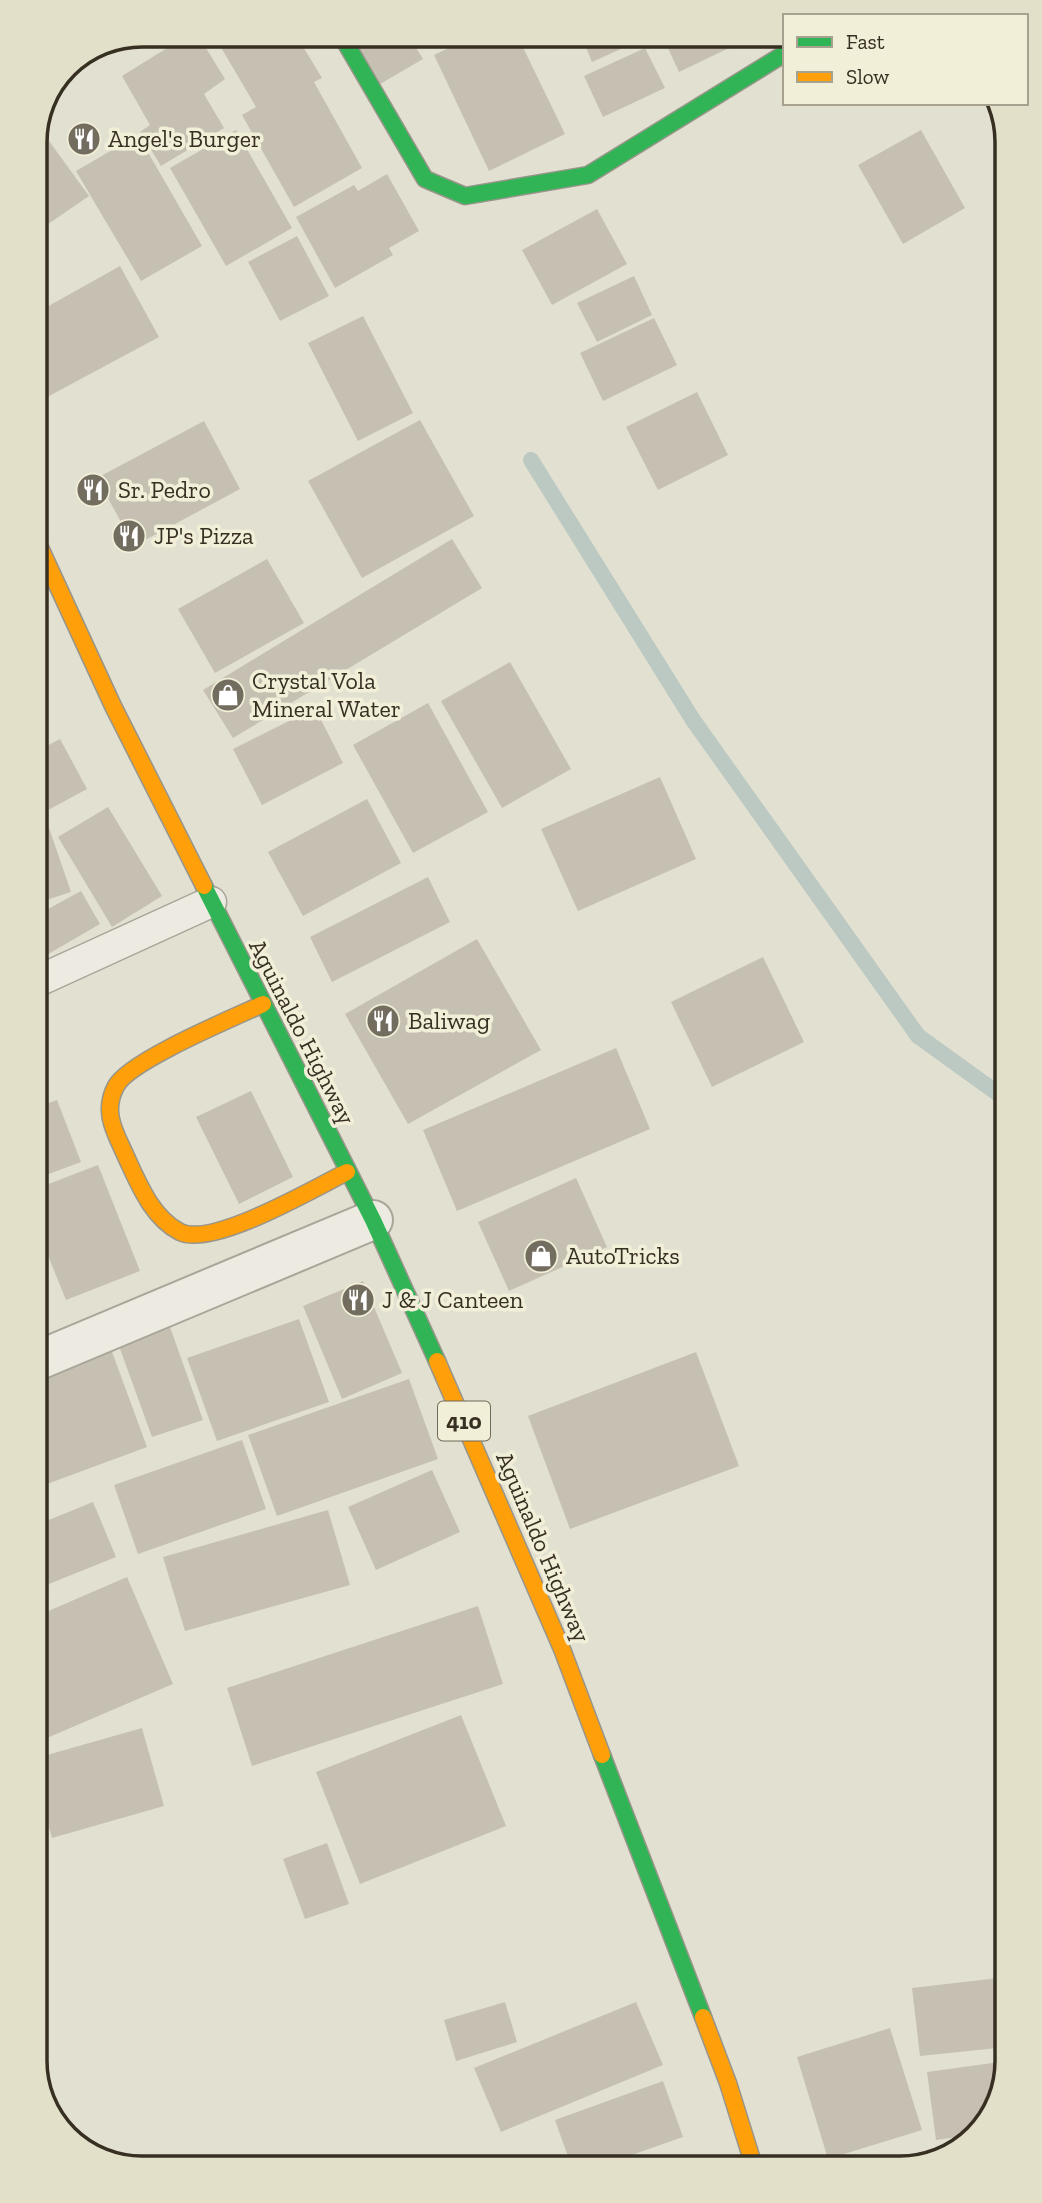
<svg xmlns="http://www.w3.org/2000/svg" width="1042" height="2203" viewBox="0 0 1042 2203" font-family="'Zilla Slab',serif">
<rect width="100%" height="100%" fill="#e2e0d1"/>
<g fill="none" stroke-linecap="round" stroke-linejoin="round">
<polyline stroke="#bbc9c2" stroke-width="16" points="531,460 693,720 918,1036 1004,1098"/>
</g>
<g fill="#c6c0b2">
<polygon points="188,35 198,35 225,79 204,94 224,128 161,166 140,132 150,125 122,76"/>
<polygon points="224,35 296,35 322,78 314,82 362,168 294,207 242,115 256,107 216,39"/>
<polygon points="378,35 408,35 423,59 375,87 353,50"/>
<polygon points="476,35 517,35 565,134 489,171 434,55"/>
<polygon points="581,35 642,35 643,39 592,62"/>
<polygon points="662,35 756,35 679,72"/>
<polygon points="645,48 665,88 603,117 584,76"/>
<polygon points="236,130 292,228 226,266 170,168"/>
<polygon points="921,130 965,208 903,244 858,165"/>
<polygon points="44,134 89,196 38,231 35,227 35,140"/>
<polygon points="138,135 202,246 141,281 76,171"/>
<polygon points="387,174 419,231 389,248 393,255 335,288 296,217 354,185 358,191"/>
<polygon points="597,209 627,264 552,305 522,250"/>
<polygon points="297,236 329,296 280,321 248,262"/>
<polygon points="120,266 159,337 36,403 36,313"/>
<polygon points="634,276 652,315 597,342 577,303"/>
<polygon points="363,316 413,413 358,441 308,343"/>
<polygon points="654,318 677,365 603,401 580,353"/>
<polygon points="697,392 728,455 658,490 626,427"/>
<polygon points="420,420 474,516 362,578 308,481"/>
<polygon points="204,421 240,489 134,546 97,478"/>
<polygon points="452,539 482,588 233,738 203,690"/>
<polygon points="267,559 304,623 215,673 178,609"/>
<polygon points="510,662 571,769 502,808 441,701"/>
<polygon points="428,703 488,812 413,853 353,745"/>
<polygon points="315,708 343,763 262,805 233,749"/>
<polygon points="60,739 87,789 37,816 37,751"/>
<polygon points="660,777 696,859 578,911 541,829"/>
<polygon points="367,799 401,863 303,916 268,852"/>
<polygon points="108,807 162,896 112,927 58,837"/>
<polygon points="47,822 71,892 37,903 37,826"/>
<polygon points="428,877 450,922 332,982 310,937"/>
<polygon points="81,891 100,924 38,960 37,915"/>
<polygon points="477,939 541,1050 408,1124 345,1014"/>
<polygon points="763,957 804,1042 712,1087 671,1002"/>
<polygon points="616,1048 650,1129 457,1211 423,1130"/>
<polygon points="251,1091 293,1177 239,1204 196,1117"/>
<polygon points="57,1100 81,1162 38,1178 38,1107"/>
<polygon points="98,1165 140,1271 66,1300 38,1231 38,1188"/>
<polygon points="576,1178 607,1247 509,1291 478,1222"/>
<polygon points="363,1281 402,1373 342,1399 303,1306"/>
<polygon points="299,1319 329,1402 217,1441 187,1358"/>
<polygon points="170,1327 203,1420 152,1437 119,1346"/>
<polygon points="111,1349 147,1447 39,1487 39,1376"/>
<polygon points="696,1352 739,1466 570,1529 528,1416"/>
<polygon points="409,1379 438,1459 277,1516 248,1435"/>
<polygon points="242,1440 266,1509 138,1554 114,1485"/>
<polygon points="432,1470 460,1532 376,1570 348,1507"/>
<polygon points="93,1502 116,1557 39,1588 39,1524"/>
<polygon points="328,1510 350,1585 185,1631 163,1557"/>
<polygon points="127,1577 173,1684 40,1741 39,1615"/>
<polygon points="478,1606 503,1684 252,1766 227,1688"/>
<polygon points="461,1715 506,1826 360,1884 316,1772"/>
<polygon points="142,1728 164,1806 52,1838 40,1796 40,1757"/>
<polygon points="327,1843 349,1904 305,1919 283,1859"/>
<polygon points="1007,1977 1007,2047 920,2056 912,1988"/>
<polygon points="505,2002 517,2042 456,2061 444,2020"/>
<polygon points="636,2002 663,2065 501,2132 474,2068"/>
<polygon points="890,2028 922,2130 828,2159 797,2057"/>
<polygon points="1007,2061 985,2126 972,2135 936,2140 927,2072"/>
<polygon points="663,2081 683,2137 606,2164 571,2165 555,2120"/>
<polygon points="930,2149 934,2162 890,2162"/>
</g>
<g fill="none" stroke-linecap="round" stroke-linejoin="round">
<defs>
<polyline id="lane" points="38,981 211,902"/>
<polyline id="street" points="39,1360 373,1220"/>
<g id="fast">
<polyline points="341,35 425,179 465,196 588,175 784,54"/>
<polyline points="204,886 373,1220 437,1361"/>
<polyline points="602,1755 703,2017"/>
</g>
<g id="slow">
<polyline points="36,539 113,706 204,886"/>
<path d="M263,1004C233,1018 129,1061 116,1086C101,1114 117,1135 128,1161C140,1187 153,1218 180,1232C213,1248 314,1188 347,1172"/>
<polyline points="437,1361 562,1649 602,1755"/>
<polyline points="703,2017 728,2083 753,2163"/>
</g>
</defs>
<use href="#lane" stroke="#a8a599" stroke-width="33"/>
<use href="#street" stroke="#a8a599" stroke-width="42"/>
<use href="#fast" stroke="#98958a" stroke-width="19"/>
<use href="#slow" stroke="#98958a" stroke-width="19"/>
<use href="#lane" stroke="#eceae1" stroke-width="30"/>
<use href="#street" stroke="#eceae1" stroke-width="38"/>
<use href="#fast" stroke="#30b455" stroke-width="16"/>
<use href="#slow" stroke="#ff9f0a" stroke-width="16"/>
</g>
<defs>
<symbol id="restaurant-disc" viewBox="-11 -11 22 22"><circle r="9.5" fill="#736d5f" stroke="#f2efd8"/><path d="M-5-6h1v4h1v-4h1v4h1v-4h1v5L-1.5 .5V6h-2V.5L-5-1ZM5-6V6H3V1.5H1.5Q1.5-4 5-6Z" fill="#fff"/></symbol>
<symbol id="shop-disc" viewBox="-11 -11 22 22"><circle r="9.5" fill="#736d5f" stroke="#f2efd8"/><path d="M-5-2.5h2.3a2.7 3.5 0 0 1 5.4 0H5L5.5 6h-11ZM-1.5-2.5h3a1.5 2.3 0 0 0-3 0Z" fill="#fff"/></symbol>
</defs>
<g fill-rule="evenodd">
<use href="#restaurant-disc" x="65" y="120" width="38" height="38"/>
<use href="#restaurant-disc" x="74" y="471" width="38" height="38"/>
<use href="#restaurant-disc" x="110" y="517" width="38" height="38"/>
<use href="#shop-disc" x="209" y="676" width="38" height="38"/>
<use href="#restaurant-disc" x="364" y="1002" width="38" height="38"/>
<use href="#shop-disc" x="522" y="1237" width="38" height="38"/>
<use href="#restaurant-disc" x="339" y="1281" width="38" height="38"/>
</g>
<g text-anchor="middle" stroke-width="7" stroke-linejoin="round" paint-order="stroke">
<rect fill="#f2efd8" stroke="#6f6959" stroke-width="2" x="438" y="1401.5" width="52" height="39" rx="5"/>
<g font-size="23" font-weight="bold" fill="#372f22">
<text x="464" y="1429">410</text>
</g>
<g font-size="24" fill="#372f22" stroke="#f2efd8" text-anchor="start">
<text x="108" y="147">Angel's Burger</text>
<text x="118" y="498">Sr. Pedro</text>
<text x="154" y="544">JP's Pizza</text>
<text x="252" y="689">Crystal Vola<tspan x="252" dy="28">Mineral Water</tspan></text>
<text x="408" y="1029">Baliwag</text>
<text x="566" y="1264">AutoTricks</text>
<text x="382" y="1308">J &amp; J Canteen</text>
</g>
<g font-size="24" fill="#372f22" stroke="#f2efd8">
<text transform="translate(302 1032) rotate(63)" y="8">Aguinaldo Highway</text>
<text transform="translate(543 1547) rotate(67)" y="8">Aguinaldo Highway</text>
</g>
</g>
<path d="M0 0H1042V2203H0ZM142 47H900A95 95 0 0 1 995 142V2061A95 95 0 0 1 900 2156H142A95 95 0 0 1 47 2061V142A95 95 0 0 1 142 47Z" fill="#e3e0c9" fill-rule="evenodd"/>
<path fill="none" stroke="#372f22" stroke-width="3.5" d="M142 47H900A95 95 0 0 1 995 142V2061A95 95 0 0 1 900 2156H142A95 95 0 0 1 47 2061V142A95 95 0 0 1 142 47Z"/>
<rect x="783" y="14" width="245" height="91" fill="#f2efd8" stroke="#a7a28f" stroke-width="2"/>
<rect x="797" y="37" width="35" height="10" fill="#30b455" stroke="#a7a28f" stroke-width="2"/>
<text x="846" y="49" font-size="21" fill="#372f22">Fast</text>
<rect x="797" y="72" width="35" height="10" fill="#ff9f0a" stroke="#a7a28f" stroke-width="2"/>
<text x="846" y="84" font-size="21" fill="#372f22">Slow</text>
</svg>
